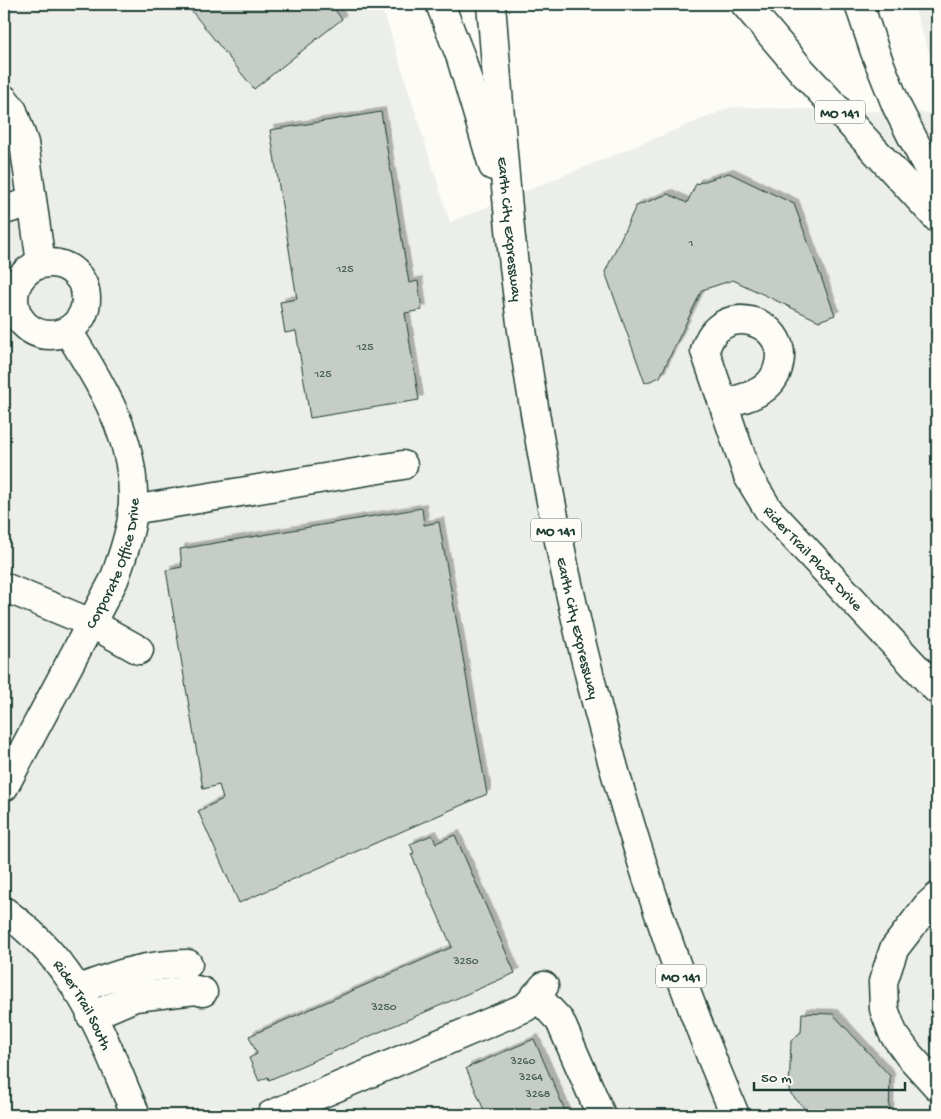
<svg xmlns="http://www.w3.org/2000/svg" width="941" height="1119" viewBox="0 0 941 1119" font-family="'Gochi Hand',sans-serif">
<defs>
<filter id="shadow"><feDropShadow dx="4.5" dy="-4.5" stdDeviation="0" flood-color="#0004"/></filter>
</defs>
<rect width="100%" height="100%" fill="#fdfcf7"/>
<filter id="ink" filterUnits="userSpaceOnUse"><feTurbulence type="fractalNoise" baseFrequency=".02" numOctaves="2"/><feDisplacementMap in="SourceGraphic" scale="10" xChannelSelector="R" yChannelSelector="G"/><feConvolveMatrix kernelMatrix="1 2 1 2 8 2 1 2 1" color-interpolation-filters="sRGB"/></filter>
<g filter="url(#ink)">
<g fill="#eceee9">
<polygon points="4,4 378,4 386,19 450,222 732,107 937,113 937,1115 4,1115"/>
<polygon points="913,4 937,4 937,77"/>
</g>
<g fill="#c6cdc7" stroke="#1f3d34" filter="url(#shadow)">
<polygon points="186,4 330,4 342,19 254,89"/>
<polygon points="381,112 409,283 418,281 422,310 405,313 419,400 310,418 296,331 285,333 280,302 297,299 270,130"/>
<polygon points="729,173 794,204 835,315 819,321 733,280 702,290 660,377 645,383 605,272 636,206 668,194 687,203 696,184"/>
<polygon points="422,508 424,525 439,522 487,794 239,903 198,811 223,799 219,785 203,789 166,570 182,567 180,549"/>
<polygon points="432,835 436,843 455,835 515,973 269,1080 268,1077 259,1081 249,1058 257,1054 249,1036 452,947 411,854 414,853 410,844"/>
<polygon points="802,1013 833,1014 890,1076 889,1115 811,1115 789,1092 791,1041 801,1032"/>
<polygon points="534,1039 567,1115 486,1115 466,1068"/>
</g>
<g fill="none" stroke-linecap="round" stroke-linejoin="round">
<defs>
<g id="minor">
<polyline points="4,99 13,111 24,143 41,263"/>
<polyline points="4,210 32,202"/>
<circle cx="50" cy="299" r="36"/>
<path id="s1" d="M724,403C737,400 752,397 763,389C772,383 777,374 779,364C789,320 718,298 705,351L748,476L768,509L937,690"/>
<polyline points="132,510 403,465"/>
<polyline points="4,587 91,623 139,650"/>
<path id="s2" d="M4,787L114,580C121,560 129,539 132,518C140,444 104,390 68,331"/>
<polyline points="937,897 927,906 894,949 883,982 884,1009 893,1033 908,1054 937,1086"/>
<path id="s3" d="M4,911C30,930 55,956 73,983C100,1022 117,1072 136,1115"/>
<path d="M77,990C115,975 147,964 188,964"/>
<polyline points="536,995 560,1021 601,1115"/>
<polyline points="91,1016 135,997 196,990 203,992"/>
<polyline points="271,1115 526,1007 544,986"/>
</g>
<g id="highway">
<polyline points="440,4 461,58 493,166"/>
<path id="s4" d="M491,4C500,113 507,222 522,330C561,599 629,865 735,1115"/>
<polyline points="745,4 802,71 937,218"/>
<polyline points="859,4 875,52 897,107 937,186"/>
</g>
</defs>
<use href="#minor" stroke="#1f3d34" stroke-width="31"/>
<use href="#highway" stroke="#1f3d34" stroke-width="31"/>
<use href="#minor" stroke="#fdfcf7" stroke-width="28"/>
<use href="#highway" stroke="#fdfcf7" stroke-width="28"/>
</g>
</g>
<g text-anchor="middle" stroke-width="4" stroke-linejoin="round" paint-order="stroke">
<g font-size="12" fill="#496159">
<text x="691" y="246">1</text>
<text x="345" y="272">125</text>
<text x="365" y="350">125</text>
<text x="323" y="377">125</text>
<text x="466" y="964">3250</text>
<text x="384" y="1010">3250</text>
<text x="523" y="1064">3260</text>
<text x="531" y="1080">3264</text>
<text x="538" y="1097">3268</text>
</g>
<g fill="#fdfcf7" stroke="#62766e" stroke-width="1">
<rect x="815" y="100.5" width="50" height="23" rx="4"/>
<rect x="531" y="518.5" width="50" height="23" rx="4"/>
<rect x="656" y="964.5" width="50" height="23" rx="4"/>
</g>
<g font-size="14" font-weight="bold" fill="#1f3d34">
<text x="840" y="117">MO 141</text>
<text x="556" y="535">MO 141</text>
<text x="681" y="981">MO 141</text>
</g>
<g font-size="15" fill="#1f3d34" stroke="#fdfcf7">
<text dy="5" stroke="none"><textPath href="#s4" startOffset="226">Earth City Expressway</textPath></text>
<text dy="5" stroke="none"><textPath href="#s1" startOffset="428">Rider Trail Plaza Drive</textPath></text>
<text dy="5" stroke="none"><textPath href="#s2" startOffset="250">Corporate Office Drive</textPath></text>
<text dy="5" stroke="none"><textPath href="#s4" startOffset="631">Earth City Expressway</textPath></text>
<text dy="5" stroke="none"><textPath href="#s3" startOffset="124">Rider Trail South</textPath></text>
</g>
</g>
<rect width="941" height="1119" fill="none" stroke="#fdfcf7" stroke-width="20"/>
<rect x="10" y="10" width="921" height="1099" fill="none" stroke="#1f3d34" stroke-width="2" filter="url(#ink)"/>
<path d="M754 1082v8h151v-8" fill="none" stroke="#1f3d34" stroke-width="2.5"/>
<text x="761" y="1082" font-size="15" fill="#1f3d34" stroke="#fdfcf7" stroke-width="4" paint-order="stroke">50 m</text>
</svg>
